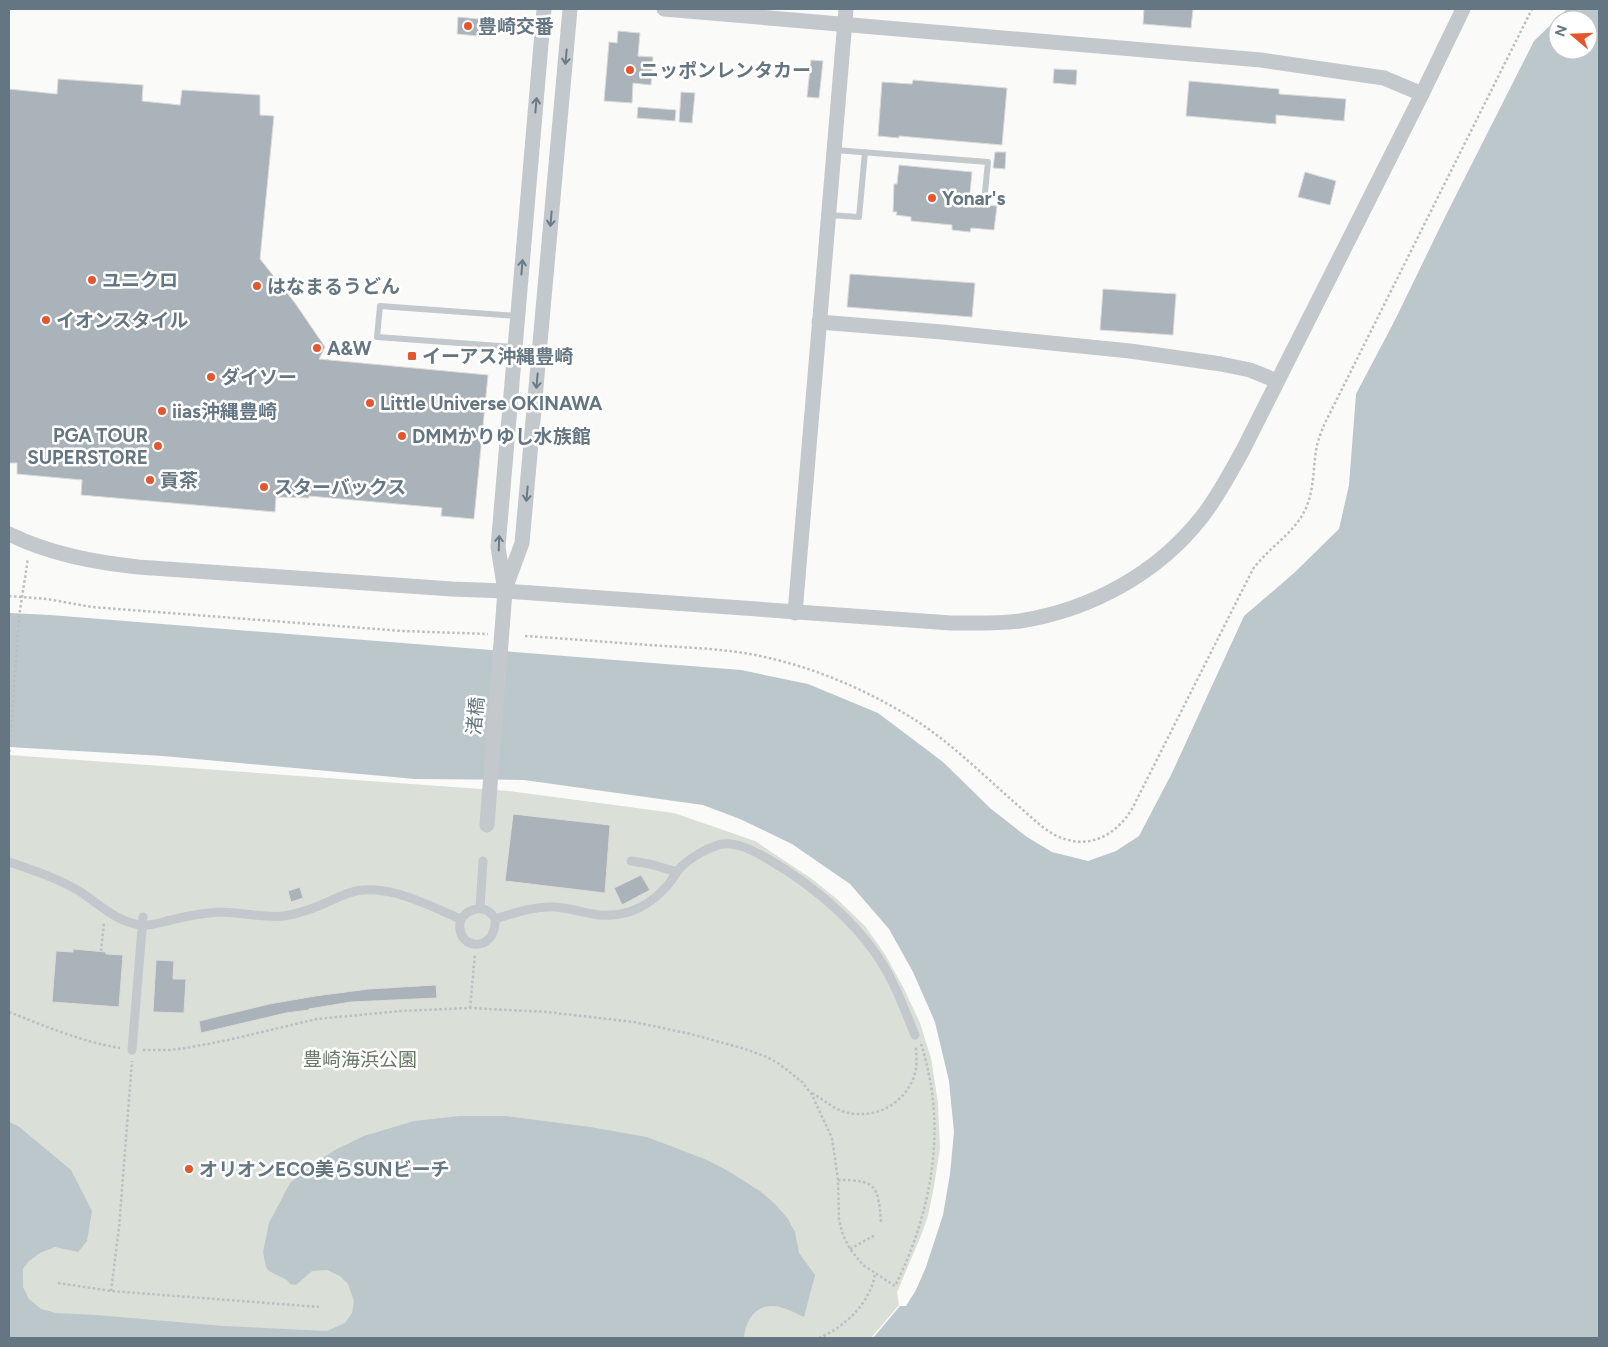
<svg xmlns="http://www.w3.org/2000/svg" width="1608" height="1347" viewBox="0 0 1608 1347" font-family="Figtree,'Noto Sans JP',sans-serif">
<rect width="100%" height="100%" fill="#fafaf8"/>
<polygon fill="#dadfd7" points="9,755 509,791 674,813 755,841 812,879 838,900 865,926 886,956 904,989 920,1023 931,1058 938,1103 940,1148 934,1186 928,1216 920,1238 897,1292 899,1305 871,1338 354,1338 9,1310"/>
<g fill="#bbc7cb" fill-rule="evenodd">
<path d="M1567,9H1599V1338H873L900,1306H906L916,1290L926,1267L943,1215L950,1174L954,1132L949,1081L935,1022L913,972L889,929L850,884L792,844L740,819L703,805L524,780L415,779L163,756L9,747V613L50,615L741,670L808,684L878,713L943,762L990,808L1027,837L1052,852L1088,861L1116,851L1139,836L1172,773L1244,616L1294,573L1339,529L1349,485L1356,394L1395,320L1446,215L1534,41ZM1558,20H1588V50H1558Z"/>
<path d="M460,1116H507L590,1127L647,1137L707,1160L728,1171L760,1191L775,1204L788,1219L795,1232L799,1253L815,1275L804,1317C795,1313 783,1306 773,1306C755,1305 745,1322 744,1338H9V1122L18,1126L71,1170L92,1211L87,1241L78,1252L55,1247L40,1253L29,1261L23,1269V1287L29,1299L41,1309L56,1313L96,1315L223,1326L327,1331L345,1323L352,1313L354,1301L348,1284L340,1276L327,1270L312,1271L296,1285L290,1284L287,1280L269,1271L266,1267L263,1252L269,1223L290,1183L311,1166L335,1150L364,1136L414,1121Z"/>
</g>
<g fill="#aab3b9" stroke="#dcdcda">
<polygon points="1144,9 1193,9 1191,28 1143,24"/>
<polygon points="458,17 479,19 478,36 457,34"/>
<polygon points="618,31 640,33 638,56 653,57 651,85 633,83 632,103 604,101 609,42 617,43"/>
<polygon points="811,60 823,61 819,98 807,97"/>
<polygon points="1054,69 1077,70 1076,85 1053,83"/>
<polygon points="58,79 143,85 142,101 180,105 182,90 260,95 260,115 274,116 260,259 295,303 325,347 319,359 488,375 474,519 441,516 442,508 309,496 309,498 276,497 275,512 81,495 82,480 17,474 17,463 9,463 9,89 57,94"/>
<polygon points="913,80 1007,88 1002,145 899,136 899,138 878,136 882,82 912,84"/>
<polygon points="1189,81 1279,89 1279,94 1346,99 1344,121 1276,115 1276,124 1186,116"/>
<polygon points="681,92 695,93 692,123 679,122"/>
<polygon points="638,107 676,110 675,121 637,118"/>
<polygon points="995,152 1006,152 1005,169 993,168"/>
<polygon points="899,165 972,172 969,203 997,206 994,230 971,228 970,232 952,230 952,225 911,221 911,217 896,215 897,212 893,212 894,184 897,184"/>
<polygon points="1305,172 1336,181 1330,205 1298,197"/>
<polygon points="850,274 975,283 972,317 847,307"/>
<polygon points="1103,289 1176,294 1173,335 1100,330"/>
<polygon points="513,814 610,825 605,893 505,881"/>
<polygon points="641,875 650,890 622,905 614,888"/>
<polygon points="300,887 303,898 291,902 288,891"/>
<polygon points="73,949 106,952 106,954 123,955 119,1007 52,1002 56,951 73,952"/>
<polygon points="156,960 174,961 173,979 186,979 184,1013 153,1012"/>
<polygon points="436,985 437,998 351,1002 309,1009 309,1010 286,1013 201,1033 199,1021 269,1004 315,996 368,989"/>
</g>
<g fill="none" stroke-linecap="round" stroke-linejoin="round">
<g stroke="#bbbfc2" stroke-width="2.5" stroke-dasharray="2.5 2.5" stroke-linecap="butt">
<polyline points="9,596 47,599 92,607 402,631 488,634"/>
<path d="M525,636C572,639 618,643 665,646C694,648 725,649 755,655C811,666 863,688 912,718C949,741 981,773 1014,802C1027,813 1040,827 1055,835C1086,851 1115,837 1132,809L1253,569C1269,547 1295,533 1306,508C1314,490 1313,470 1316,451C1317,442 1321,433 1324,425L1532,9"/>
<polyline points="9,757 19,617 28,558"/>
<polyline points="101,951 104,923"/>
<polyline points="470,1008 475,954"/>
<path d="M9,1012C45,1026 82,1042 120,1048"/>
<path d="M143,1050H170L186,1048L228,1040L317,1019L401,1011L470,1008L547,1012L634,1022L691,1034L745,1049L767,1057L778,1063L802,1082L811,1093L832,1138L838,1180L839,1220L843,1235L850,1249L863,1265L895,1286C926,1224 942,1154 931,1085C928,1071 926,1058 921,1044"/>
<path d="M812,1093C823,1099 831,1107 842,1111C874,1122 909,1103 916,1069C917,1062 916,1054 916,1046"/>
<path d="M838,1180C877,1180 878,1186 881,1222"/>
<polyline points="850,1249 875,1235"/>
<polyline points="58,1283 111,1291 319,1307"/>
<polyline points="111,1291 119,1228 132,1061"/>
<path d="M819,1338C844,1328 871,1302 875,1274"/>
</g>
<g stroke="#c3c8cc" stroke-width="6">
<polyline points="835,150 988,162 985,192"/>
<polyline points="828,215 859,217 865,152"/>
<polyline points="515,347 377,337 380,306 518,316"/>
</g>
<g stroke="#c3c8cc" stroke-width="9">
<polyline points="631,861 650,864 677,872"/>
<path d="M9,862C33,870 57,878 79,891C98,903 117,923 142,925C151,926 162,922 171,920C184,917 196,914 209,913C233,909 259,919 284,916C308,913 327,901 349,893C385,881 427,905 461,919C452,950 497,955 495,919C515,913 534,906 554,907C583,909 597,921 629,912C647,906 659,896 671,881C674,876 678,870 682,866C692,857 706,849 718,845C734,840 754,851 768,859C816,887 865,928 891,979C900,997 907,1016 915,1035"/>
<polyline points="480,908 483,861"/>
<path d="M461,919C470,907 487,904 495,919"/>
<polyline points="132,1050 143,917"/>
</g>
<g stroke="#c3c8cc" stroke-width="15">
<polyline points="664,9 1261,60 1384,78 1422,94"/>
<polyline points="819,322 942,332 1130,351 1221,364 1250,370 1277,381"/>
<path d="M9,534C50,554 93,562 138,567L452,589L505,591L951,623C974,623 997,624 1020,621C1090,610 1157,574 1201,518C1218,497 1230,473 1243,450L1422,94L1463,9"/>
<polyline points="505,589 522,543 570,9"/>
<polyline points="795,613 846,9"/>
<polyline points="487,825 505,591 498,547 544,9"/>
</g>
</g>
<defs><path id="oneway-shaft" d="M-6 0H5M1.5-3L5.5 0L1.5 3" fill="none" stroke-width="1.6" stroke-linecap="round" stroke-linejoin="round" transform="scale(1.25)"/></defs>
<g stroke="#6a7a87">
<use href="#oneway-shaft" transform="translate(566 57) rotate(95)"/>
<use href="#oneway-shaft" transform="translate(536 105) rotate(-85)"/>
<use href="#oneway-shaft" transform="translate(551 219) rotate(95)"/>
<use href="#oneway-shaft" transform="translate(522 267) rotate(-85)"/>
<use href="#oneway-shaft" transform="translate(537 381) rotate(95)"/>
<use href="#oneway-shaft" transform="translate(527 494) rotate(95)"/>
<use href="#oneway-shaft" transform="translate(499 543) rotate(-88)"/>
</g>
<g fill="#e4572e" stroke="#fff" stroke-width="2">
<circle cx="468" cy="26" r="5"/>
<circle cx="630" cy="70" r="5"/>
<circle cx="932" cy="198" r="5"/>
<circle cx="92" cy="280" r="5"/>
<circle cx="257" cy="286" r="5"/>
<circle cx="46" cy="320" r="5"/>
<circle cx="317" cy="348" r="5"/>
<rect x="407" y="351" width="10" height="10" rx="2.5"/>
<circle cx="211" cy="377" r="5"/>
<circle cx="370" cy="403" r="5"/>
<circle cx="162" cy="411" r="5"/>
<circle cx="402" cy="436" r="5"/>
<circle cx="158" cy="446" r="5"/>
<circle cx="150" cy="480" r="5"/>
<circle cx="264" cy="487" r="5"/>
<circle cx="189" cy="1169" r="5"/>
</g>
<g text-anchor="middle" stroke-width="5" stroke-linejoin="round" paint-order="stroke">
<g font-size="19" font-weight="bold" fill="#657683" stroke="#fff" text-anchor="start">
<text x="478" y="33">豊崎交番</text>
<text x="640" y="77">ニッポンレンタカー</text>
<text x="942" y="205">Yonar's</text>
<text x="102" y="287">ユニクロ</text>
<text x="267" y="293">はなまるうどん</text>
<text x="56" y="327">イオンスタイル</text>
<text x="327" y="355">A&amp;W</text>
<text x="422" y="363">イーアス沖縄豊崎</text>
<text x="221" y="384">ダイソー</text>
<text x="380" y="410">Little Universe OKINAWA</text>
<text x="172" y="418">iias沖縄豊崎</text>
<text x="148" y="442" text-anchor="end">PGA TOUR<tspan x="148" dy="22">SUPERSTORE</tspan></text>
<text x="412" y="443">DMMかりゆし水族館</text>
<text x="160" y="487">貢茶</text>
<text x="274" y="494">スターバックス</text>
<text x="199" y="1176">オリオンECO美らSUNビーチ</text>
</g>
<g font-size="19" fill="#657683" stroke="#fff">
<text transform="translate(475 716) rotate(-85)" y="7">渚橋</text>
</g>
<g font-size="19" fill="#687a64" stroke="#fff">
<text x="360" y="1066">豊崎海浜公園</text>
</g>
</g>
<rect width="1608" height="1347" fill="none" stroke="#657683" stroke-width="20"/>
<g transform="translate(1573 35) rotate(289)"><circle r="24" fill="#ffffff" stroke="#c1c8cd"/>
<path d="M0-4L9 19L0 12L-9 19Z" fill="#e4572e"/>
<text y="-8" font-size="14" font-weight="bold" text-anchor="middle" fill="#657683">N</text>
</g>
</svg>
